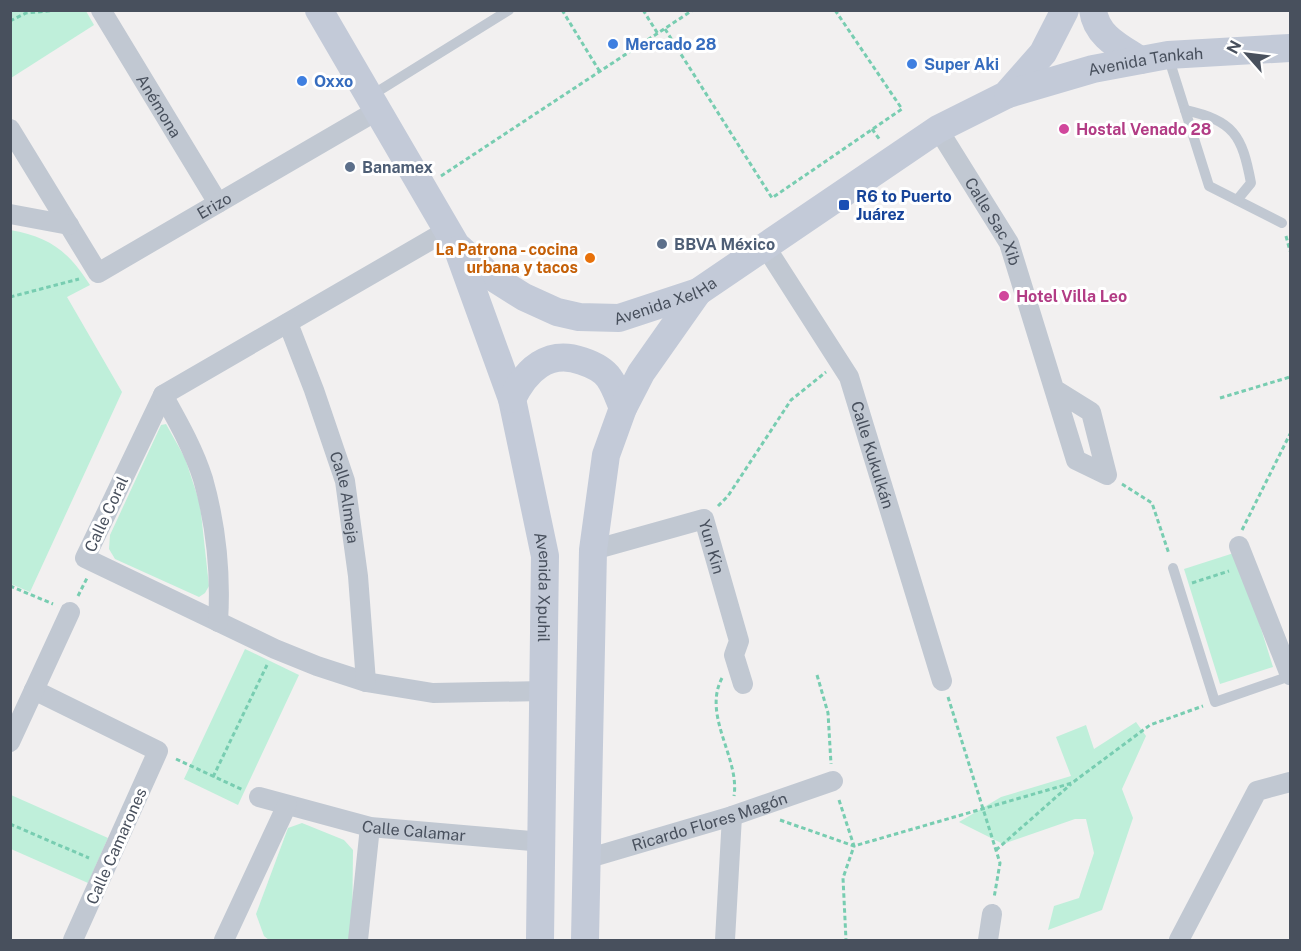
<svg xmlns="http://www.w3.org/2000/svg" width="1301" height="951" viewBox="0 0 1301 951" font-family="'Public Sans',sans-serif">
<rect width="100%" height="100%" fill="#f2f0f0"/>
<g fill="#bfefda">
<polygon points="10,11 86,11 94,25 11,78"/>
<path d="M10,230C50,237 68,251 90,285L67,297L122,392L30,592L11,584Z"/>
<polygon points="166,424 185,458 200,504 209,586 205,593 199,597 115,559 109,549 110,535 161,425"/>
<polygon points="1237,552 1273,667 1220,684 1184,569"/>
<polygon points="245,649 299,675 238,805 184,779"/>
<polygon points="1136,722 1146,736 1122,789 1133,818 1102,910 1048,930 1054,906 1079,898 1094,853 1086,819 1075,819 1003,844 959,822 1001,797 1071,776 1056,737 1086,725 1094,749"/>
<polygon points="11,795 108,838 88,883 11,849"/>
<polygon points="302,823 344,840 353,850 352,940 269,940 264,936 256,914 288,828"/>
</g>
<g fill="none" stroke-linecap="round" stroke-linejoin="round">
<g stroke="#78cdb1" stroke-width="3" stroke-dasharray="4.5 3" stroke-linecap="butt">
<polyline points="562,10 600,72"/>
<polyline points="643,10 658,34"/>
<polyline points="10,21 26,13 59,10"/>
<polyline points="665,29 772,198 902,109 835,10"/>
<polyline points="872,129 880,140"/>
<polyline points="441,176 693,10"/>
<polyline points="1286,236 1290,251"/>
<polyline points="10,297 79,279"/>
<polyline points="1220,398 1290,377"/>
<polyline points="1122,484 1152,503 1169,554"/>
<polyline points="718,506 728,496 791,400 826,372"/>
<polyline points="1242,530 1290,434"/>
<polyline points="1192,583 1229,571"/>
<polyline points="10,586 53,604"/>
<polyline points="78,596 87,578"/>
<polyline points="817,675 828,713 831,764"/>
<path d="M722,678C702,716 740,758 734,796"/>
<polyline points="948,697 1000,863 994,898"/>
<polyline points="176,759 243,790"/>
<polyline points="213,777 267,665"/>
<polyline points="839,800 854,846 843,878 846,940"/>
<polyline points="780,820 854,846 1072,783 1150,725 1203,706"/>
<polyline points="10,824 89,858"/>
<polyline points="996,850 1071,784"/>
</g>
<g stroke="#c1c8d2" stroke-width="10">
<polyline points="1168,56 1209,186 1282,223"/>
<polyline points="372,95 509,10"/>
<path d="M1185,110C1234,121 1242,135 1251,183L1237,200"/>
<polyline points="1173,568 1215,702 1290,676"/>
</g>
<g stroke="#c1c8d2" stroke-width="20">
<path id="s1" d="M101,10L218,203"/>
<path id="s2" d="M10,129L98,273L378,110"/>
<path id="s3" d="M938,129L1009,243L1076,460L1107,475L1091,412L1054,389"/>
<polyline points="10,214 69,225"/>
<polyline points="448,230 163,395 85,558 275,649 317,666 366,682 433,693 544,691"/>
<path id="s4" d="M765,246L849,377L942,681"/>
<path id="s5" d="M288,323L314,390L345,481L358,576L366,682"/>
<path d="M163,395C178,422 194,450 203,479C216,525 221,575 218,622"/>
<polyline points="1239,546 1290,675"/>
<path id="s6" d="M593,550L704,519L739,641L734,655L743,684"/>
<polyline points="34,690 158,751 73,940"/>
<polyline points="10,742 70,612"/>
<path id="s7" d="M259,797L370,827L543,842"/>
<path id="s8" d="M586,859L732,816L833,781"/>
<polyline points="224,940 287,805"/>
<polyline points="358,940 370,827"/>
<polyline points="725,940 732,816"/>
<polyline points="988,940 992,914"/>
<polyline points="1179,940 1257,791 1290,782"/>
</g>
<g stroke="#c3cad8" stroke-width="28">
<path id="s9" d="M319,10L456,245L489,275L524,297L557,312L579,317L619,318L698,292L938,129L1006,95L1043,53L1065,10"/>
<path d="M1093,10C1096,36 1120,47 1140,60"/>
<path id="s10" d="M1008,94L1093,69L1168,55L1290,48"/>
<path id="s11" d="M458,250L512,399L545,556L540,940"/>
<path d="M512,399C526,370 548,349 582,361C591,364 603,369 609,378C615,386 619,399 623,408"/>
<polyline points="585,940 593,550 606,455 623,408 641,373 698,292"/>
</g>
</g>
<g fill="#3f7fe0" stroke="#fff" stroke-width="2">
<circle cx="613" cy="44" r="6"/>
<circle cx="912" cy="64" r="6"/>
<circle cx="302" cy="81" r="6"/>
</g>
<g fill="#d1479c" stroke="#fff" stroke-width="2">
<circle cx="1064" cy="129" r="6"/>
<circle cx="1004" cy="296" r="6"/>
</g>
<g fill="#5c6f8a" stroke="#fff" stroke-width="2">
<circle cx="350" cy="167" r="6"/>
<circle cx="662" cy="244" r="6"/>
</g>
<rect fill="#1a4fb4" stroke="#fff" stroke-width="2" x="838" y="199" width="12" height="12" rx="3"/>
<circle fill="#e8710a" stroke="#fff" stroke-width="2" cx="590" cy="258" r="6"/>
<g text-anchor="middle" stroke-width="6" stroke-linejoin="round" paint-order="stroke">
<g font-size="16" font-weight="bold" fill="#366cbe" stroke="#fff" text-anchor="start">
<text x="625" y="50">Mercado 28</text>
<text x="924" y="70">Super Aki</text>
<text x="314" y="87">Oxxo</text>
</g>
<g font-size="16" fill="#48505d" stroke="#fff">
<text dy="6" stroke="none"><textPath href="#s10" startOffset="142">Avenida Tankah</textPath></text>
<text dy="6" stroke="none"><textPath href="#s1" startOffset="112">Anémona</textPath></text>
<text dy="6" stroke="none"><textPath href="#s2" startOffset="303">Erizo</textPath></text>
<text dy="6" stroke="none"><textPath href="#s3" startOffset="108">Calle Sac Xib</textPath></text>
<text dy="6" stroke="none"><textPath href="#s9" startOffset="506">Avenida XelHa</textPath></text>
<text dy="6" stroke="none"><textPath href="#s4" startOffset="237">Calle Kukulkán</textPath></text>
<text dy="6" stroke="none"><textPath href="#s5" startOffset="184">Calle Almeja</textPath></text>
<text transform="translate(106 514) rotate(-65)" y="6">Calle Coral</text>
<text dy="6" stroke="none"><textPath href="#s6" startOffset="144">Yun Kin</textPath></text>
<text dy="6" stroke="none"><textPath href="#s11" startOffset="350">Avenida Xpuhil</textPath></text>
<text dy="6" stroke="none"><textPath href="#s8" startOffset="129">Ricardo Flores Magón</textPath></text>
<text dy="6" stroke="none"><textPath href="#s7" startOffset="159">Calle Calamar</textPath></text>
<text transform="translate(116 846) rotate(-66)" y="6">Calle Camarones</text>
</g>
<g font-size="16" font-weight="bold" fill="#b23c85" stroke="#fff" text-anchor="start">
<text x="1076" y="135">Hostal Venado 28</text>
<text x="1016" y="302">Hotel Villa Leo</text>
</g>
<g font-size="16" font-weight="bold" fill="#4e5e75" stroke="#fff" text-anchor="start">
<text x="362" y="173">Banamex</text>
<text x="674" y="250">BBVA México</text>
</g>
<g font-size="16" font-weight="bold" fill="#164399" stroke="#fff" text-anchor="start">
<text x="856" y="202">R6 to Puerto<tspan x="856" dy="18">Juárez</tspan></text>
</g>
<g font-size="16" font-weight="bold" fill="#c56008" stroke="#fff" text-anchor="end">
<text x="578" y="255">La Patrona - cocina<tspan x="578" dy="18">urbana y tacos</tspan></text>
</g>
</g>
<rect width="1301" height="951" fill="none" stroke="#48505d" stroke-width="24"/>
<g transform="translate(1247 54) rotate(298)" stroke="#ffffff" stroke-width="4.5" paint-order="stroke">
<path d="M0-4.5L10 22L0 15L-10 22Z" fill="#48505d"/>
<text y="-9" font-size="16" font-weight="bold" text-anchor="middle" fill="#48505d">N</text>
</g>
</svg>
